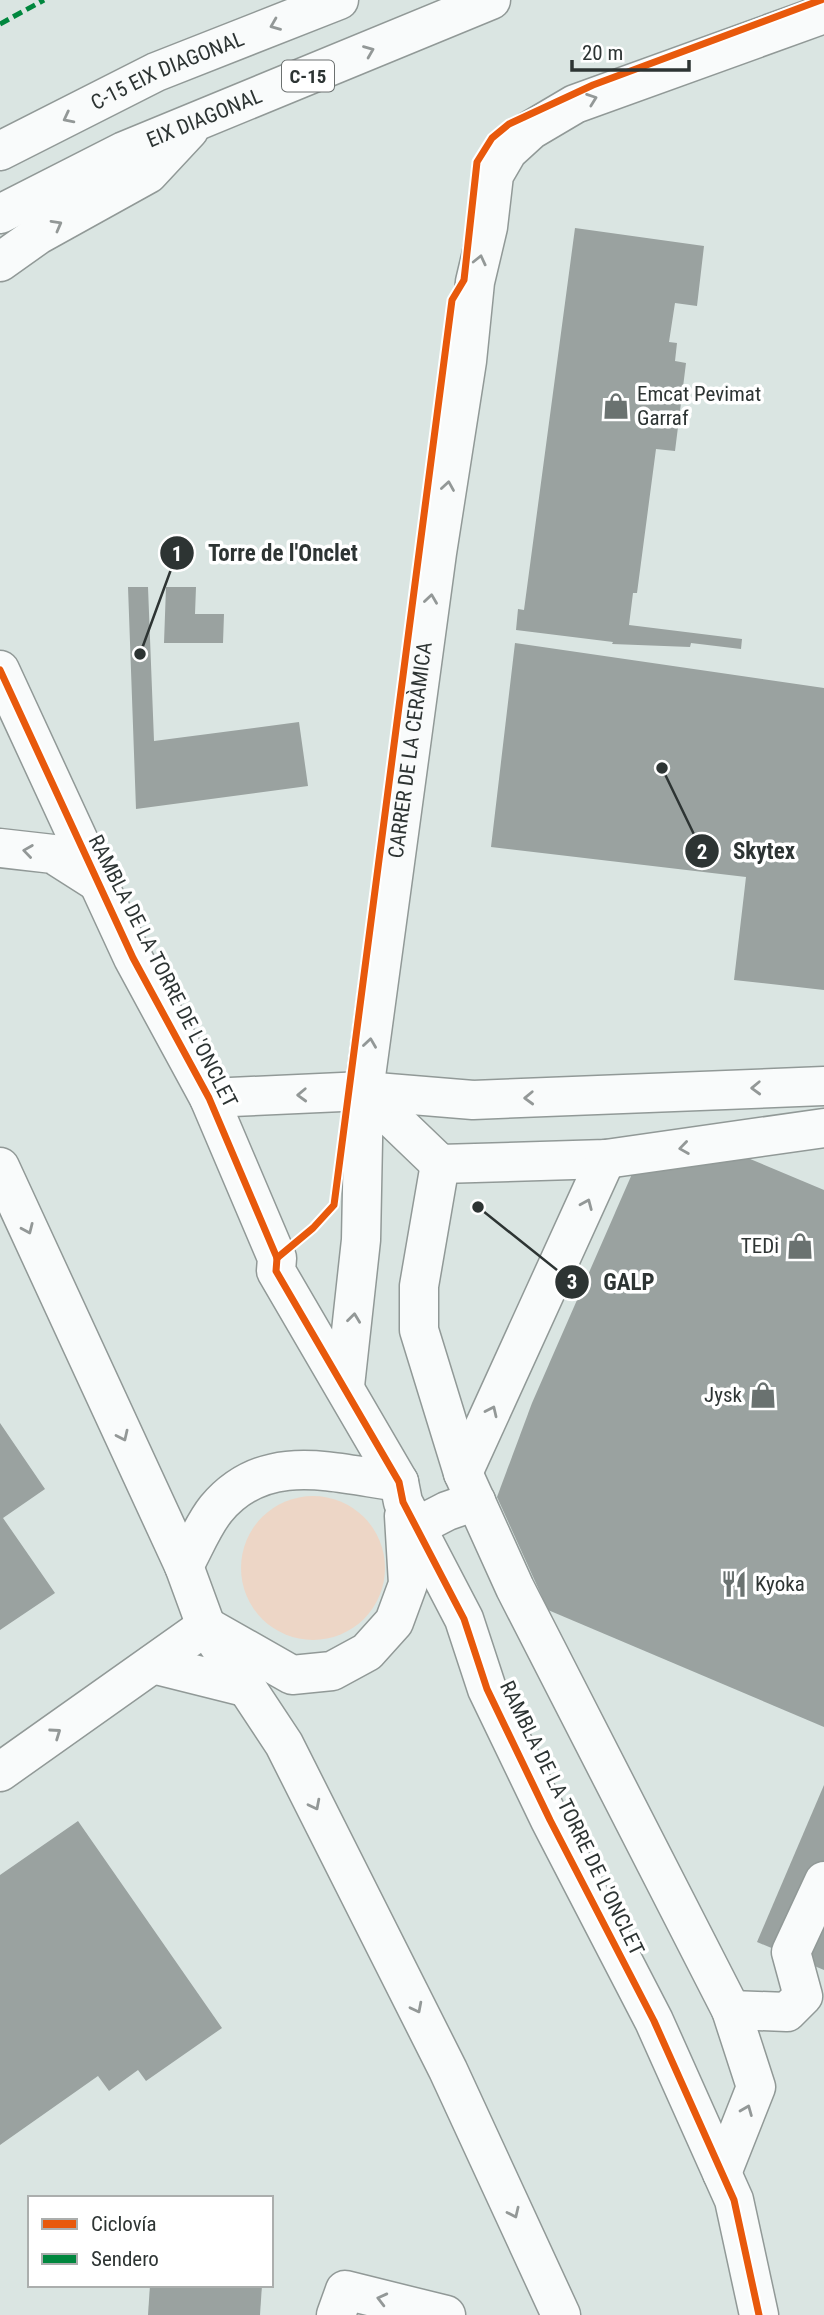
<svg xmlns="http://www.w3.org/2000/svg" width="824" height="2315" viewBox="0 0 824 2315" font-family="'Roboto Condensed',sans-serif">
<rect width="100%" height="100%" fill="#dae5e2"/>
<circle fill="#edd6c6" cx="313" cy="1568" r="72"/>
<g fill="#9aa2a0">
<polygon points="575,228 704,246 697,306 675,303 669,342 677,343 675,361 686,363 675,451 656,449 637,593 633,593 629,625 742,639 741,649 691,643 690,647 612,644 613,642 516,630 518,609 524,610"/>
<polygon points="128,587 148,587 154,741 299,722 308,786 136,809"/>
<polygon points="166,587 196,587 195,614 224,614 223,643 164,643"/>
<polygon points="515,643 824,688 824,990 734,980 746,877 491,847"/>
<polygon points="743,1156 824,1190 824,1727 548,1610 497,1497 532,1403 632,1174"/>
<polygon points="0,1423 45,1489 3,1518 55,1593 0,1630"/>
<polygon points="824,1785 824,1970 757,1942"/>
<polygon points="78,1821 222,2028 146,2081 138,2070 109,2091 98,2076 0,2145 0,1875"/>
<polygon points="150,2285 262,2285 260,2315 148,2315"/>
</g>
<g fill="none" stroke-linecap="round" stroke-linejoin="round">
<defs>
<g id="minor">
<polyline points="0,670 133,958 209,1098 277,1258 276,1271 399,1482 403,1502 464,1619 487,1689 550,1820 654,2021 734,2200 759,2315"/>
<polyline points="0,848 53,854 97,882"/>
<polyline points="364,1091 440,1164 606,1159 824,1128"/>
<polyline points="209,1098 364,1091 473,1100 824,1086"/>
<polyline points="440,1164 419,1286 419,1330 463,1473 515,1588 731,2010 756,2087 722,2173"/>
<polyline points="0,1167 184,1566 206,1626 284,1744 448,2070 561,2315"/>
<path id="s1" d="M345,1386L361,1240L364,1091L437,553L467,361L475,282L488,227L494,175L508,151L531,130L575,104L824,14"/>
<polyline points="463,1473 606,1159"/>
<polyline points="416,1527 447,1511 476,1501"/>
<path d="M184,1566C194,1548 203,1525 216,1509C265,1450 333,1473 399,1482"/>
<polyline points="211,1629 292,1675 332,1671 367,1652 394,1622 408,1584 404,1516"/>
<polyline points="153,1664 245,1687"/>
<polyline points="0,1772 206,1626"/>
<polyline points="731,2010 787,2012 803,1996 791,1952 824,1881"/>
<polyline points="336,2315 345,2290 446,2315"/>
</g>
<g id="highway">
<path id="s2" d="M0,151L156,72L339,0"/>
<path id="s3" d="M0,214L124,151L491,0"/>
<polyline points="0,262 38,235 148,174 189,130"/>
</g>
</defs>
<use href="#minor" stroke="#919997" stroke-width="41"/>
<use href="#highway" stroke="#919997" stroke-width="41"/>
<use href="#minor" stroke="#f9fbfb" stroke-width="38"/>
<use href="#highway" stroke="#f9fbfb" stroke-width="38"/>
<polyline stroke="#00873e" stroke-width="5" stroke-dasharray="10 5" stroke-linecap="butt" points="0,24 44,0"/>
<defs>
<g id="cycleway">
<polyline points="0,670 133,958 209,1098 277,1258 276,1271 399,1482 403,1502 464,1619 487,1689 550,1820 654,2021 734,2200 759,2315"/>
<polyline points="277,1258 313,1228 334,1205 452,300 464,280 477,162 492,138 509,124 593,85 821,0"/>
</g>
</defs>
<use href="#cycleway" stroke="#fff" stroke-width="11"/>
<use href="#cycleway" stroke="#e8590c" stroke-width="7"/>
</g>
<defs><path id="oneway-chevron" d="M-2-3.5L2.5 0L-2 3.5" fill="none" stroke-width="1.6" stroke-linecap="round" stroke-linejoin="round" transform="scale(1.75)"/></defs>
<g stroke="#939897">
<use href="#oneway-chevron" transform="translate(275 25) rotate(158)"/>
<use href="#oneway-chevron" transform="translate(369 51) rotate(-22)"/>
<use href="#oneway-chevron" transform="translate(592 99) rotate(-20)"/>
<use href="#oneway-chevron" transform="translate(68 118) rotate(153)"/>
<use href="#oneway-chevron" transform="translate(57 225) rotate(-29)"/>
<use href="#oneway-chevron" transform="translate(480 260) rotate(-77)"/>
<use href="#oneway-chevron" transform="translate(448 486) rotate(-81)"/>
<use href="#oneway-chevron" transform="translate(431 599) rotate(-82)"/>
<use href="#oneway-chevron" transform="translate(28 851) rotate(-172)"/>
<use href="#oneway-chevron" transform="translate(370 1043) rotate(-82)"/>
<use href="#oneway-chevron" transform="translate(756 1088) rotate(178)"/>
<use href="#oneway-chevron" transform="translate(302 1095) rotate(178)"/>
<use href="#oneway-chevron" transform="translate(529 1098) rotate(178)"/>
<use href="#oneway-chevron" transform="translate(684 1148) rotate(172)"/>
<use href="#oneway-chevron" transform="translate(587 1204) rotate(-67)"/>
<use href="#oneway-chevron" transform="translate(28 1229) rotate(66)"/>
<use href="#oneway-chevron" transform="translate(354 1318) rotate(-83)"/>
<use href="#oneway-chevron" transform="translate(492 1411) rotate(-65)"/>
<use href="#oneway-chevron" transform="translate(123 1436) rotate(65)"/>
<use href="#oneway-chevron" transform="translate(56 1733) rotate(-35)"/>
<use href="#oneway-chevron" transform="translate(315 1805) rotate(63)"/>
<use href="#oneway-chevron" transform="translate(417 2008) rotate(63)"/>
<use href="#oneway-chevron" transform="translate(747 2110) rotate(-68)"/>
<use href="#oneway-chevron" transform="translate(514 2213) rotate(65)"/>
<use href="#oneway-chevron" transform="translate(382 2299) rotate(-166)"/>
</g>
<defs>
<symbol id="shop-bare" viewBox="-9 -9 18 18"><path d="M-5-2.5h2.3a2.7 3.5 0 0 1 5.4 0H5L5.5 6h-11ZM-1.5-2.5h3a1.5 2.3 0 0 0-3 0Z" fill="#6a7270" stroke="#fff" stroke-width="2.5" paint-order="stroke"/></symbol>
<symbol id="restaurant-bare" viewBox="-9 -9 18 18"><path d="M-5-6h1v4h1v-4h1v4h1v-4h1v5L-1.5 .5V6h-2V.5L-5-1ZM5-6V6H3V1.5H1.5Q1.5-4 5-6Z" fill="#6a7270" stroke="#fff" stroke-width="2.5" paint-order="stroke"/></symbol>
</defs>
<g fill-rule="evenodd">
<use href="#shop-bare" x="597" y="387" width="38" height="38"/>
<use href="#shop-bare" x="781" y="1227" width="38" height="38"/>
<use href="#shop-bare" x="744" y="1376" width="38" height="38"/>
<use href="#restaurant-bare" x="715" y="1565" width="38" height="38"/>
</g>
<g text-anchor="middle" stroke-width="7" stroke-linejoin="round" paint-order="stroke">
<rect fill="#fff" stroke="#6c7170" stroke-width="2" x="282" y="60.5" width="52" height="31" rx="5"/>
<g font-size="19" font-weight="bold" fill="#2d3433">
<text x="308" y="83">C-15</text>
</g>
<g font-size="21" fill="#2d3433" stroke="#fff">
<text dy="7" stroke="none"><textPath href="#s2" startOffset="186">C-15 EIX DIAGONAL</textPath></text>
<text dy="7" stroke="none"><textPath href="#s3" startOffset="226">EIX DIAGONAL</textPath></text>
<text dy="7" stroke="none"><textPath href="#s1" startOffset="640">CARRER DE LA CERÀMICA</textPath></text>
<text transform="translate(163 971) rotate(63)" y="7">RAMBLA DE LA TORRE DE L'ONCLET</text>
<text transform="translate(572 1818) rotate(64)" y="7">RAMBLA DE LA TORRE DE L'ONCLET</text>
</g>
<g font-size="21" fill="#2d3433" stroke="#fff" text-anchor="start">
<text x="637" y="401">Emcat Pevimat<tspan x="637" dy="24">Garraf</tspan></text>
<text x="779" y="1253" text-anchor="end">TEDi</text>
<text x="742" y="1402" text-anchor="end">Jysk</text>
<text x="755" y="1591">Kyoka</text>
</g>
</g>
<path fill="none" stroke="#2d3433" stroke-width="2.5" d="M140 654L177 553M662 768L702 851M478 1207L572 1282"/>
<g fill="#2d3433" stroke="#fff" stroke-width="2.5">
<circle cx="140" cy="654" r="7"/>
<circle cx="662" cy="768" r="7"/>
<circle cx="478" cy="1207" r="7"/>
<circle cx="177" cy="553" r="18"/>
<circle cx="702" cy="851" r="18"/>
<circle cx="572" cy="1282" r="18"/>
</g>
<g font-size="21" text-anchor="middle" font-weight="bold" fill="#fff">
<text x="177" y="561">1</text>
<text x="702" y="859">2</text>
<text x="572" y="1289">3</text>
</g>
<g font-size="23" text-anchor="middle" font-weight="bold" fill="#2d3433" stroke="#fff" stroke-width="7" stroke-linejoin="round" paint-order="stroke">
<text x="283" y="561">Torre de l'Onclet</text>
<text x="764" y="859">Skytex</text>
<text x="629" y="1290">GALP</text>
</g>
<rect x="28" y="2196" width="245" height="91" fill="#ffffff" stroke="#abaead" stroke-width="2"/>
<rect x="42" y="2219" width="35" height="10" fill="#e8590c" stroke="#abaead" stroke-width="2"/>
<text x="91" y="2231" font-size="21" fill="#2d3433">Ciclovía</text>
<rect x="42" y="2254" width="35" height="10" fill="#00873e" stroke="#abaead" stroke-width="2"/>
<text x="91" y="2266" font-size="21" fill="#2d3433">Sendero</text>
<path d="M572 60v10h117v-10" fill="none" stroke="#2d3433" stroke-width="3.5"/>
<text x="582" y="60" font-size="21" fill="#2d3433" stroke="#ffffff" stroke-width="5" paint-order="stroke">20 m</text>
</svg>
